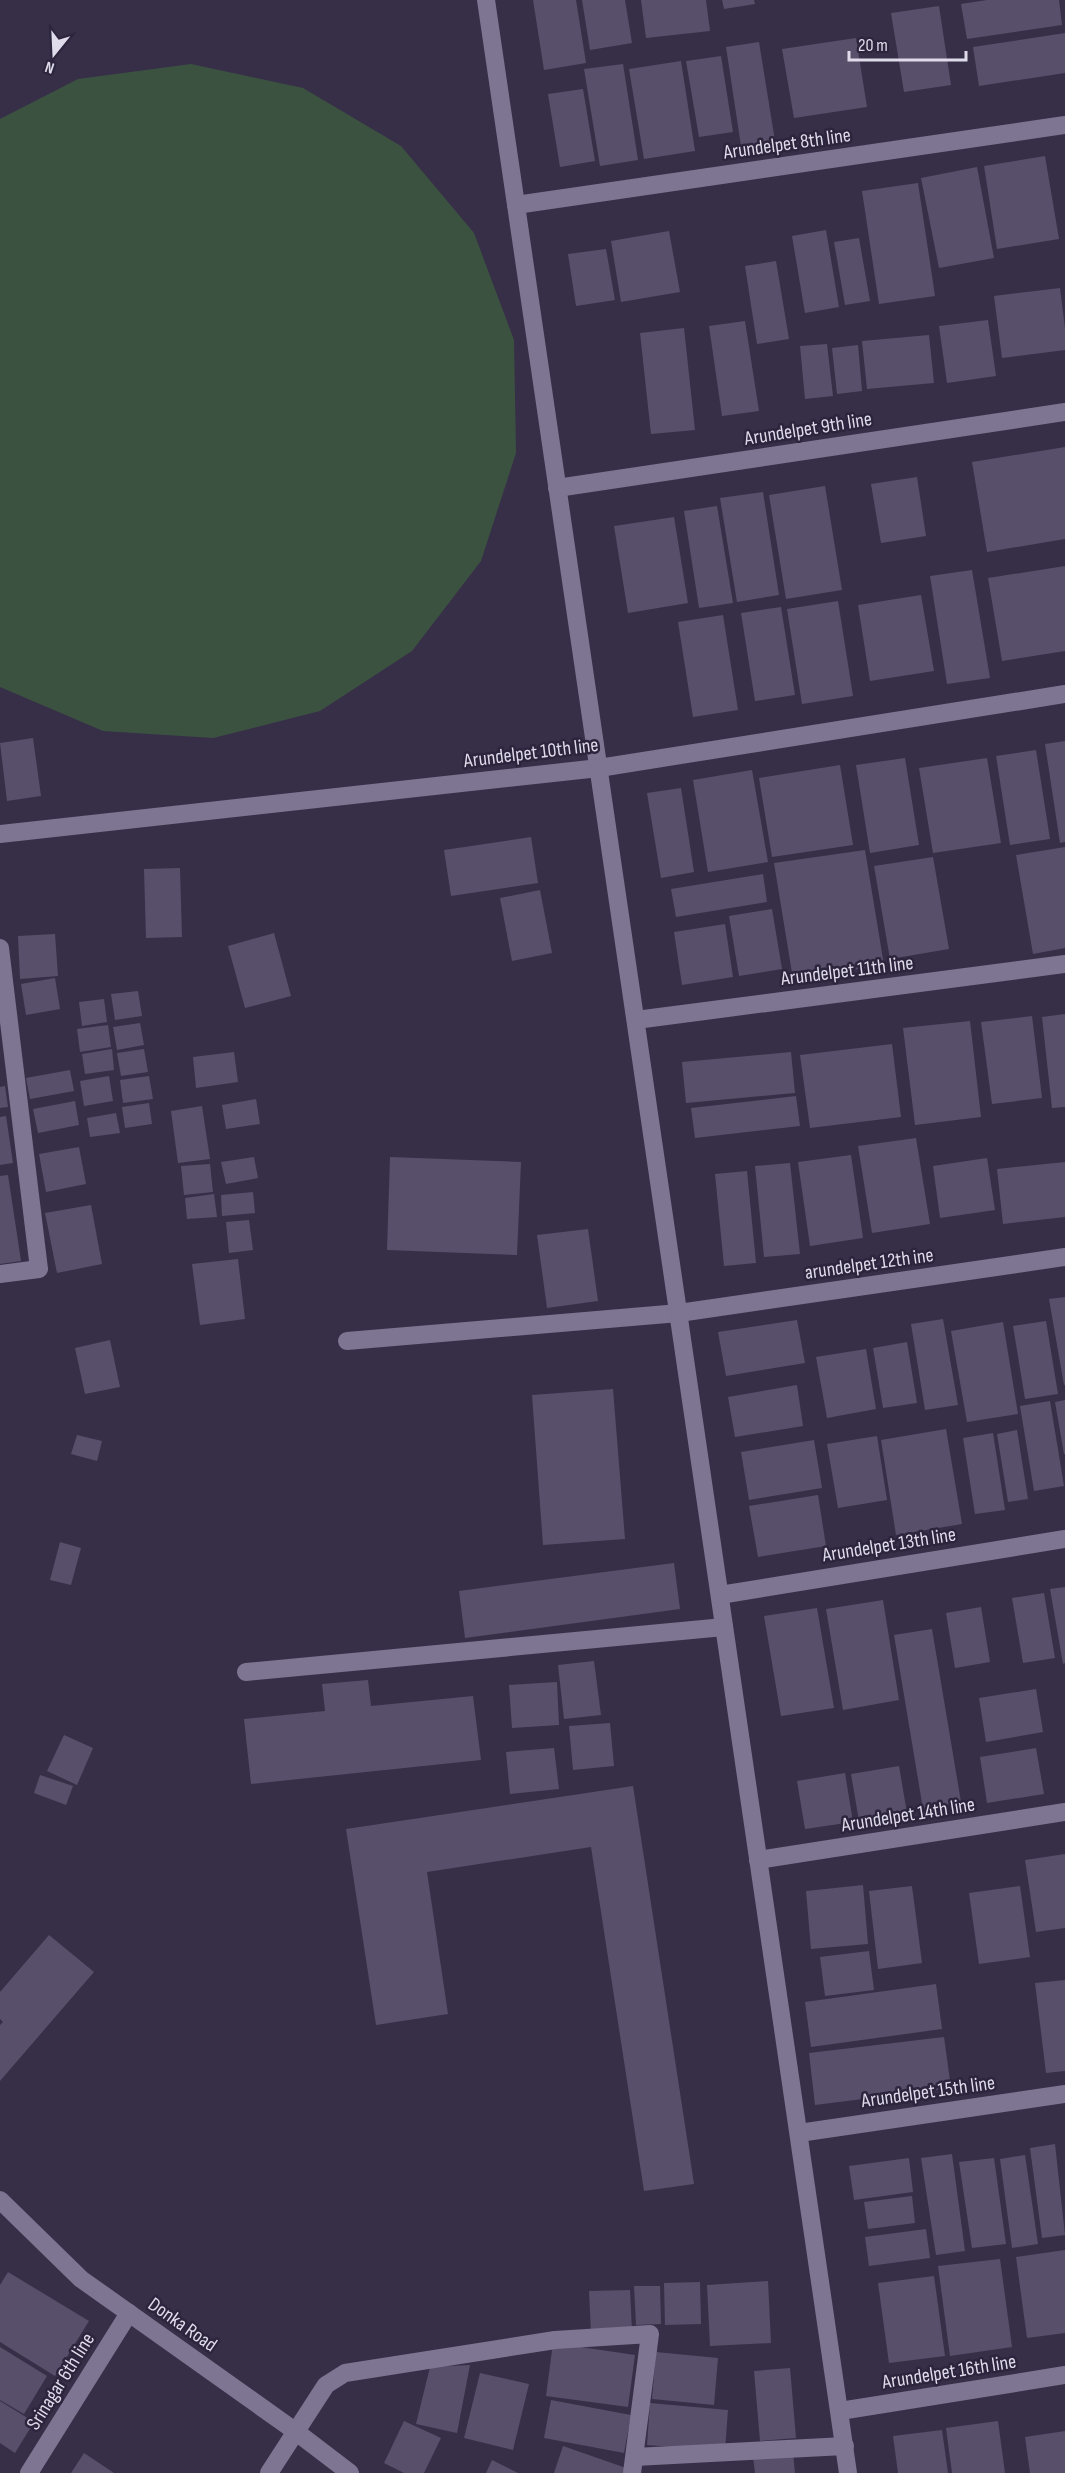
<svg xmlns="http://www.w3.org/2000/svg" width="1065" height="2473" viewBox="0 0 1065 2473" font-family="'Sofia Sans Condensed',sans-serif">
<rect width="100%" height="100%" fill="#372f48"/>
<polygon fill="#3c5241" points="191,64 303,88 401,146 474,233 514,340 516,453 481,561 412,651 320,711 213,738 103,731 0,687 0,119 78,79"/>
<g fill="#584f6b">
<polygon points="533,0 576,0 586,63 544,70"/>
<polygon points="582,0 625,0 632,43 590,50"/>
<polygon points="641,0 706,0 710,31 646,38"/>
<polygon points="722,0 754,0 755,4 724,9"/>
<polygon points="987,0 1059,0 1062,25 967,39 961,4"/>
<polygon points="939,6 951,85 904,92 891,13"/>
<polygon points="1065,33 1065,73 979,86 973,47"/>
<polygon points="856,38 867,107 794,118 782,49"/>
<polygon points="759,42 775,141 741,146 726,47"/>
<polygon points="721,56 733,132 699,137 686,61"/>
<polygon points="681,61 695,151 644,159 629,69"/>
<polygon points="623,64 638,160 600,166 584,69"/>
<polygon points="583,89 595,161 560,167 548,94"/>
<polygon points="1045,156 1059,239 997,249 984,166"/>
<polygon points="977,167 994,258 939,268 921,178"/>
<polygon points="918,183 935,296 879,304 862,191"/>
<polygon points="826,230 839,307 805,313 792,236"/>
<polygon points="669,231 680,292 621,302 611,241"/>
<polygon points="859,238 870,301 845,305 834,242"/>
<polygon points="606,249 615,300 576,306 568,254"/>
<polygon points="776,261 789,339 757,344 745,266"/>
<polygon points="1060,288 1065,328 1065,350 1002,358 994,296"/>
<polygon points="988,320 996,376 947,383 939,326"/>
<polygon points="745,321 759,411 722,416 709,326"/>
<polygon points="684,328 695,430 651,434 640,333"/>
<polygon points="929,335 934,383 867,389 862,341"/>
<polygon points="827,344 833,396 805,399 800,346"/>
<polygon points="858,345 862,391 837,394 832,348"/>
<polygon points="1065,447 1065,539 987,552 972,462"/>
<polygon points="917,477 926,536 881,543 871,484"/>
<polygon points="825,486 842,590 786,599 769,495"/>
<polygon points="763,492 779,595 737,602 720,498"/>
<polygon points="717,506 733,603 699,608 684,511"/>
<polygon points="674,517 688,603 628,613 614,526"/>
<polygon points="1065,566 1065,651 1002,661 988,578"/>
<polygon points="972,570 990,678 947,684 930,576"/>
<polygon points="921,595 934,671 870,681 858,605"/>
<polygon points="838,601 853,696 802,704 787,609"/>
<polygon points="781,607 795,695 755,701 741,613"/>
<polygon points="723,615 738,710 693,717 678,622"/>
<polygon points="33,738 41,796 7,801 0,743"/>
<polygon points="1065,741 1065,842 1060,843 1045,744"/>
<polygon points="1036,750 1050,839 1010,845 996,756"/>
<polygon points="905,758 919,845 870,853 856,765"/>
<polygon points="987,758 1001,843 933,853 919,768"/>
<polygon points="840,765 853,845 772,857 759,778"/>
<polygon points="752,770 768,862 708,872 693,780"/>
<polygon points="681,788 694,872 661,878 647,793"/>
<polygon points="531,837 538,883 451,896 444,850"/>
<polygon points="1065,847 1065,948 1033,954 1016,855"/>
<polygon points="865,850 884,965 793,979 774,863"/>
<polygon points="933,857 949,949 890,959 874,866"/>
<polygon points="180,868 182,937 146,938 144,869"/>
<polygon points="763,874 767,902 676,917 671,889"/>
<polygon points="540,890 552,953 512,961 500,898"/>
<polygon points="772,909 782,969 739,976 729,916"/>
<polygon points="725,924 733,977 682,985 674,932"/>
<polygon points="274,933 291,996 245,1008 228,946"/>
<polygon points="55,934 58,976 20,979 18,936"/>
<polygon points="55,978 60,1009 26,1015 21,984"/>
<polygon points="138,991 142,1016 115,1020 111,994"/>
<polygon points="104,999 107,1022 82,1026 79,1002"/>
<polygon points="1065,1014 1065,1107 1052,1108 1042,1017"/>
<polygon points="1032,1016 1042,1098 992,1104 981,1022"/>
<polygon points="970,1021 981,1117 915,1125 903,1028"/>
<polygon points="140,1023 144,1045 117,1050 113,1027"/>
<polygon points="108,1025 111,1047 80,1052 77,1029"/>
<polygon points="892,1044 901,1117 810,1128 800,1055"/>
<polygon points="112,1049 114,1070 85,1074 82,1054"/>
<polygon points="144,1049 148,1072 121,1076 117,1053"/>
<polygon points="234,1052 238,1082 196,1088 193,1057"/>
<polygon points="791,1052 795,1093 686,1103 682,1062"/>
<polygon points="70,1070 74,1091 30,1099 26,1078"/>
<polygon points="109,1076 113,1101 84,1106 80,1081"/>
<polygon points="149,1076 153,1099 123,1103 120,1080"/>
<polygon points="5,1086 8,1107 0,1108 0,1087"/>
<polygon points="796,1096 800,1126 695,1138 691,1108"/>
<polygon points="256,1099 260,1124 226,1129 222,1105"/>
<polygon points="75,1101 79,1125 38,1133 33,1109"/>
<polygon points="149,1103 152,1124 125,1128 122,1107"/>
<polygon points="202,1106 210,1159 178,1163 171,1111"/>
<polygon points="116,1113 120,1133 90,1137 87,1118"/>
<polygon points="6,1116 13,1163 0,1165 0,1117"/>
<polygon points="916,1138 930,1224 872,1233 858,1146"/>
<polygon points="79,1147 86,1184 46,1192 39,1154"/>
<polygon points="851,1155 863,1238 810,1246 798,1162"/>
<polygon points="254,1157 258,1178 226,1184 221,1162"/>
<polygon points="390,1157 521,1162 517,1255 387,1250"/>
<polygon points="987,1158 995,1210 940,1218 933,1166"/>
<polygon points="1065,1162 1065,1217 1003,1224 997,1169"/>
<polygon points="790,1163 800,1254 764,1257 755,1166"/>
<polygon points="210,1164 213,1192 184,1195 181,1166"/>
<polygon points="747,1171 756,1263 724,1266 715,1174"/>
<polygon points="8,1175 21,1261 0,1264 0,1176"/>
<polygon points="253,1192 255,1213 222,1216 221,1195"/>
<polygon points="214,1194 217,1217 187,1219 185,1198"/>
<polygon points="91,1205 102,1264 57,1273 45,1213"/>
<polygon points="249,1220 253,1250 229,1253 226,1222"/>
<polygon points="588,1229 598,1301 547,1308 537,1235"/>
<polygon points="238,1259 245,1319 200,1325 192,1264"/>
<polygon points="1065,1297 1065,1385 1064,1385 1049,1299"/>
<polygon points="943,1319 958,1405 925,1410 911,1324"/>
<polygon points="797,1320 805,1363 726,1376 718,1332"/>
<polygon points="1046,1321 1058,1394 1025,1399 1013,1326"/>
<polygon points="1003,1322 1018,1414 967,1422 951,1331"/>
<polygon points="110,1340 120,1387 85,1394 75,1348"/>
<polygon points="907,1342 917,1403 883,1408 873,1348"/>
<polygon points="866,1349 876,1409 827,1418 816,1357"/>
<polygon points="797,1385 803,1426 735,1437 728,1397"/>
<polygon points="613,1389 625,1539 543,1545 532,1395"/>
<polygon points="1065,1400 1065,1454 1064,1454 1055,1402"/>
<polygon points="1050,1401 1064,1486 1034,1491 1020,1406"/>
<polygon points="946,1429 962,1524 896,1535 881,1440"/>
<polygon points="1017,1430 1028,1499 1008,1502 997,1434"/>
<polygon points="993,1433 1005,1510 975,1514 963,1438"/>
<polygon points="77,1435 102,1441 97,1461 71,1454"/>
<polygon points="877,1436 887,1500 838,1508 827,1444"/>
<polygon points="814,1440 822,1488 749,1500 741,1452"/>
<polygon points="818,1495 826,1546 758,1557 749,1506"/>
<polygon points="60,1542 81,1548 71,1585 50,1580"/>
<polygon points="674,1563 680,1609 465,1638 459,1591"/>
<polygon points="1065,1587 1065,1663 1063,1664 1050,1589"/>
<polygon points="1044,1593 1055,1658 1023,1663 1012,1598"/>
<polygon points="883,1600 899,1700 843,1710 826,1609"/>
<polygon points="981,1607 990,1662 955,1668 946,1613"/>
<polygon points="817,1608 834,1708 781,1716 764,1616"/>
<polygon points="932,1629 961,1802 923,1809 894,1635"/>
<polygon points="594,1661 601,1715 564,1719 558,1665"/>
<polygon points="368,1680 371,1706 473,1696 481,1760 251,1784 244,1719 325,1711 322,1684"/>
<polygon points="557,1682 559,1725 512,1728 509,1685"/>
<polygon points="1036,1689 1043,1732 986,1742 979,1698"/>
<polygon points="610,1723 614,1766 573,1770 569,1726"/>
<polygon points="64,1735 93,1748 77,1785 47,1771"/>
<polygon points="554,1748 559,1789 510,1794 506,1752"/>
<polygon points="1036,1748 1044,1794 987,1803 980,1757"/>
<polygon points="899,1766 907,1813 859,1821 851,1774"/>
<polygon points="845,1773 853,1822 805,1829 797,1781"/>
<polygon points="40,1775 73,1786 66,1805 34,1793"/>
<polygon points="633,1786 694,2184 644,2191 591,1847 427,1872 448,2014 376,2025 346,1829"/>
<polygon points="1065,1854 1065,1928 1036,1932 1025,1860"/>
<polygon points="863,1885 868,1944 811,1949 806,1891"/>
<polygon points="912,1886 922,1963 878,1969 869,1891"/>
<polygon points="1020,1886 1030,1957 979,1964 969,1893"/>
<polygon points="49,1935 94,1972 0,2081 0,2025 3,2022 0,2019 0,1992"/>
<polygon points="869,1951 874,1990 825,1996 820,1957"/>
<polygon points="1065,1980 1065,2071 1046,2073 1035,1983"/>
<polygon points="936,1984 942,2029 811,2047 805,2002"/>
<polygon points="944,2037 951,2088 815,2105 809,2053"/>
<polygon points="1055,2144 1065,2235 1042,2238 1030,2148"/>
<polygon points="952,2154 965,2251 936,2255 921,2158"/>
<polygon points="1025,2155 1038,2244 1012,2248 1000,2159"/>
<polygon points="909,2158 913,2192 854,2200 849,2166"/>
<polygon points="994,2158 1006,2244 972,2248 959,2162"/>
<polygon points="912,2196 915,2223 868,2229 864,2202"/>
<polygon points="926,2229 930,2258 869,2266 865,2237"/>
<polygon points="1065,2250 1065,2333 1027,2338 1016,2257"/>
<polygon points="1000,2259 1012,2347 950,2356 938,2266"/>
<polygon points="8,2272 89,2321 55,2376 0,2342 0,2285"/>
<polygon points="934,2276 945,2356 889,2363 878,2283"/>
<polygon points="768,2281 771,2343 710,2346 707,2285"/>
<polygon points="700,2282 701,2324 665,2325 664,2283"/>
<polygon points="634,2286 660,2286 661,2324 636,2325"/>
<polygon points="630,2290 632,2331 591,2333 589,2291"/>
<polygon points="553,2343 635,2355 628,2407 546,2396"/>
<polygon points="0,2347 47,2376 24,2414 0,2400"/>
<polygon points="656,2352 718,2358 714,2405 652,2399"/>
<polygon points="470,2365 457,2433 416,2424 430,2367"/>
<polygon points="790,2368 796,2438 760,2441 754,2371"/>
<polygon points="480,2373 529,2384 513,2450 464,2438"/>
<polygon points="551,2400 631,2415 624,2453 544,2438"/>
<polygon points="0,2401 34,2422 15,2453 0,2443"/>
<polygon points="650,2403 728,2410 725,2451 647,2445"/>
<polygon points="404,2421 441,2438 424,2473 404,2473 384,2463"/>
<polygon points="998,2421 1005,2473 952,2473 946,2428"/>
<polygon points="942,2430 948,2473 898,2473 893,2436"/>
<polygon points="1065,2431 1065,2473 1030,2473 1025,2437"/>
<polygon points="563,2446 629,2469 628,2473 554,2473"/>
<polygon points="84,2453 114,2473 71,2473"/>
<polygon points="793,2453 795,2473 755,2473 753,2457"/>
<polygon points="492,2460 518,2473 486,2473"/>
</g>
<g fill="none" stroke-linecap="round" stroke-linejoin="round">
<polyline stroke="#7d7591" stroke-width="18" points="347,1341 679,1313"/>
<g stroke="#7d7591" stroke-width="18">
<polyline points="486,0 848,2473"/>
<polyline points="516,205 1065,125"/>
<polyline points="557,488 1065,412"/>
<polyline points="0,834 599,768 1065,694"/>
<polyline points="0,948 39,1269 0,1274"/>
<polyline points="636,1020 1065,964"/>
<polyline points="679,1313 1065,1257"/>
<polyline points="720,1595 1065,1539"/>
<polyline points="246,1672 724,1627"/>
<polyline points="758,1860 1065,1812"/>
<polyline points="799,2133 1065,2094"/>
<polyline points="840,2411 1065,2375"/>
<polyline points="635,2457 845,2446"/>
<polyline points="29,2473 129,2313"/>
<polyline points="269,2473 326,2385 345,2373 555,2340 650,2334 632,2473"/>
</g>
<polyline stroke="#7d7591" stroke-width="18" points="0,2200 81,2279 295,2431 350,2473"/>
</g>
<g text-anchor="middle" stroke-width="5" stroke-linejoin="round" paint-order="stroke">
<g font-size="20" fill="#dfdbea" stroke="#2d253d">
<text transform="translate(787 143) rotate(-8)" y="7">Arundelpet 8th line</text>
<text transform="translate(808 428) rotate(-9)" y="7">Arundelpet 9th line</text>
<text transform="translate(531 752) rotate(-7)" y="7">Arundelpet 10th line</text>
<text transform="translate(847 970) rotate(-7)" y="7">Arundelpet 11th line</text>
<text transform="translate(869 1263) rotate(-8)" y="7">arundelpet 12th ine</text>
<text transform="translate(889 1544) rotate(-9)" y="7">Arundelpet 13th line</text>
<text transform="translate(908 1814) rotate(-9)" y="7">Arundelpet 14th line</text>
<text transform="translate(928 2091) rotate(-8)" y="7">Arundelpet 15th line</text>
<text transform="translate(183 2324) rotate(35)" y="7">Donka Road</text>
<text transform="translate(949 2371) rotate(-9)" y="7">Arundelpet 16th line</text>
<text transform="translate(60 2381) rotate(-58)" y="7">Srinagar 6th line</text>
</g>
</g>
<g transform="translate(54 54) rotate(198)" stroke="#2d253d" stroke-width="4.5" paint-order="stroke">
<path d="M0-4.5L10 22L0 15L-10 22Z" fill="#dfdbea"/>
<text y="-9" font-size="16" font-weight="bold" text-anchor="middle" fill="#dfdbea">N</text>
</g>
<path d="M849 51v9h117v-9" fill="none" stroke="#dfdbea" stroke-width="3"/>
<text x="858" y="51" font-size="18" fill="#dfdbea" stroke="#2d253d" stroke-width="4.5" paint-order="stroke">20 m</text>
</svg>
